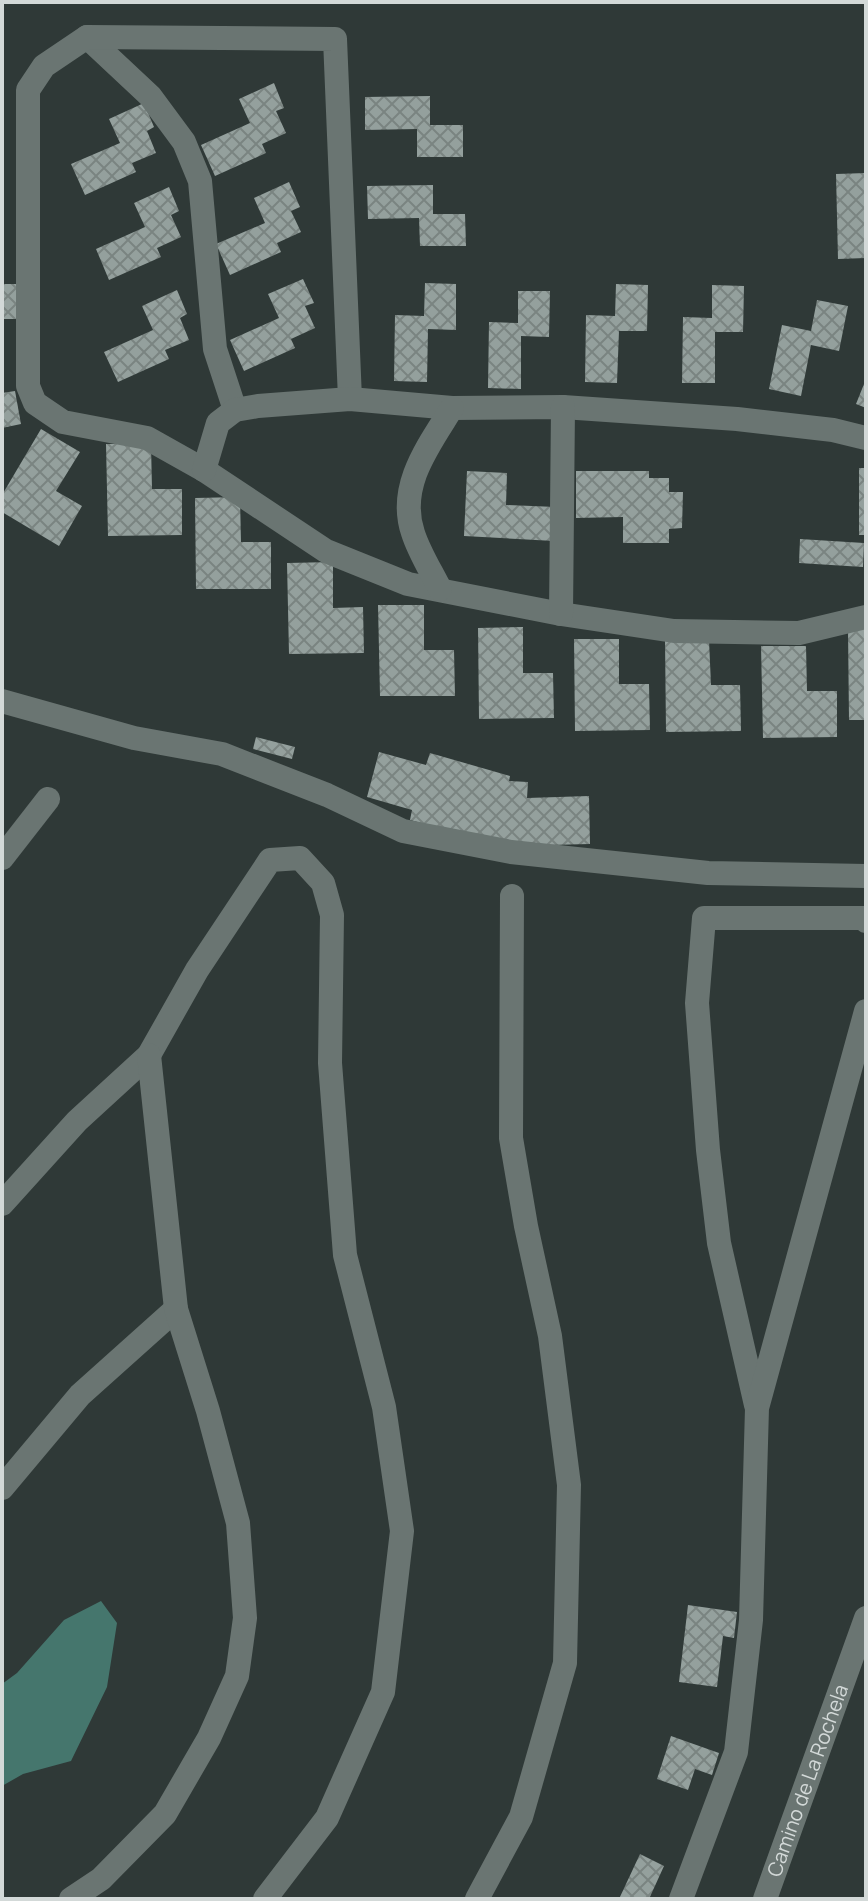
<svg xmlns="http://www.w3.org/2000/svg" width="868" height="1901" viewBox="0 0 868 1901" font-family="Manrope,sans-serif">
<defs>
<pattern id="building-cross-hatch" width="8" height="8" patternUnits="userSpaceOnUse" patternTransform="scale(2)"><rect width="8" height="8" fill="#94a09d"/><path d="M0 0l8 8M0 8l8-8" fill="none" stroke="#7a8481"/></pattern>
</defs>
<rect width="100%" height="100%" fill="#2f3937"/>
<polygon fill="#45766d" points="101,1601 117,1623 107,1687 71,1761 23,1774 2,1786 2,1684 17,1673 64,1620"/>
<g fill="url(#building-cross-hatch)">
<polygon points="274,83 284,108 276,111 286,133 262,144 266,153 215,176 201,145 250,123 239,99"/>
<polygon points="430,96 430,125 463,125 463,157 417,157 417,129 365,130 365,97"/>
<polygon points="144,103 154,127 147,131 156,153 132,163 136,172 85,195 71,164 120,143 109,119"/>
<polygon points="866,173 866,258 838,259 836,174"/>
<polygon points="289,182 300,207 291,211 301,232 277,243 281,252 230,275 216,244 265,223 254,198"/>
<polygon points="433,185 433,214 465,214 466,246 420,246 419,218 368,219 367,186"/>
<polygon points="169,187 179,211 171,215 181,237 157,248 161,257 109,280 96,249 145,227 134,203"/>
<polygon points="303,279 314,303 305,306 315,328 291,339 295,348 244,371 230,340 279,318 268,294"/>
<polygon points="425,283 456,284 456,330 428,329 427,382 394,381 395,315 424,316"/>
<rect x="2" y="284" width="18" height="35"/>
<polygon points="616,284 648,285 647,331 619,331 617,383 585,382 586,315 615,316"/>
<polygon points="712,285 744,286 743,332 715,332 715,383 682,383 683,317 712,318"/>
<polygon points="177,290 187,314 180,318 189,340 165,350 169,359 118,382 104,352 153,330 142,306"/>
<polygon points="518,291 550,291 549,337 521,336 521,389 488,388 489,322 518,323"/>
<polygon points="817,300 848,306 839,351 811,345 801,396 769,389 782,325 811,331"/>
<polygon points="866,379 866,408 856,404"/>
<polygon points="15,391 21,424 2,428 2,393"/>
<polygon points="41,429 80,452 56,491 82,506 59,546 2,512 2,495"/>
<polygon points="106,444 151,444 152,489 182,489 182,535 108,536"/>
<rect x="859" y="468" width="7" height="67"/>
<polygon points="467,471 507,473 506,505 556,507 554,541 464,536"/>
<polygon points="576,471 649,471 649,478 669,478 669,492 683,492 682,528 669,529 669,543 623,543 623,517 576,518"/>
<polygon points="240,497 241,542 271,542 271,589 196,589 195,498"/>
<polygon points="800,539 864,543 863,567 799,563"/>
<polygon points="333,562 333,608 363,607 364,653 289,654 287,563"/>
<polygon points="378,605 424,605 424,650 454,650 455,696 380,696"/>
<polygon points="523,627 523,673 553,673 554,718 479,719 478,628"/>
<polygon points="848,629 866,629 866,720 849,720"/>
<polygon points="574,639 619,639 619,684 649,684 650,730 575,731"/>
<polygon points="665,640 709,640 711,685 740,685 741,731 666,732"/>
<polygon points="761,646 806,646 807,691 837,691 837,737 763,738"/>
<polygon points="256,737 295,747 292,759 253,749"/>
<polygon points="379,752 426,765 430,753 510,776 509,781 528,782 527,798 589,796 590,844 508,846 410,820 412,810 367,797"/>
<polygon points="688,1605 737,1612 734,1638 723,1636 717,1687 679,1682"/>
<polygon points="671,1736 719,1753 712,1775 695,1769 688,1790 657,1779"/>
<polygon points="640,1854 664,1866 649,1899 619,1899"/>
</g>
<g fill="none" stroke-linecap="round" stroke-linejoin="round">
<g stroke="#6a7572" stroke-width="24">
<polyline points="87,37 150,96 184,142 200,181 215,349 235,410"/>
<polyline points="350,399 335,39 87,37 44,66 28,90 28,386 35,403 63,422 147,438 204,470 326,551 408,584 561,614 674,631 799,633 866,617"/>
<polyline points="204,470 218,423 235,410 258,406 350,399 452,408 563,407 737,419 833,430 866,438"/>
<path d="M440,589C431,571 419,552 413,533C397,486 429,445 452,408"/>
<polyline points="561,614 563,407"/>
<polyline points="2,701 134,738 222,754 327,795 403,831 511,852 708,873 866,876"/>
<polyline points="2,858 48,799"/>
<polyline points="2,1204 77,1121 149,1055 197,970 270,860 300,858 323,883 332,915 330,1063 345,1255 384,1407 402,1531 383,1692 327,1818 265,1899"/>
<polyline points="756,1405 719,1243 708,1150 697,1003 704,918 864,918 866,921"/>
<polyline points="2,1488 80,1395 176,1309"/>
<polyline points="71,1899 101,1879 165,1814 209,1738 237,1676 245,1618 238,1523 208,1411 176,1309 149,1055"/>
<polyline points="477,1899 521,1817 565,1663 569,1485 550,1336 526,1226 511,1138 512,896"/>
<polyline points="681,1899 736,1752 751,1620 757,1408 866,1011"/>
<path id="s1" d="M765,1899L866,1618"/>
</g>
</g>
<g text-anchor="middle" stroke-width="8" stroke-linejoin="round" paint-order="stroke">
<g font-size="20" fill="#d3d9d8" stroke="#1a1f1e">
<text dy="7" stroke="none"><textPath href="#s1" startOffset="126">Camino de La Rochela</textPath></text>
</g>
</g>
<rect width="868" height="1901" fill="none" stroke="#d3d9d8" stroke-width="8"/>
</svg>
